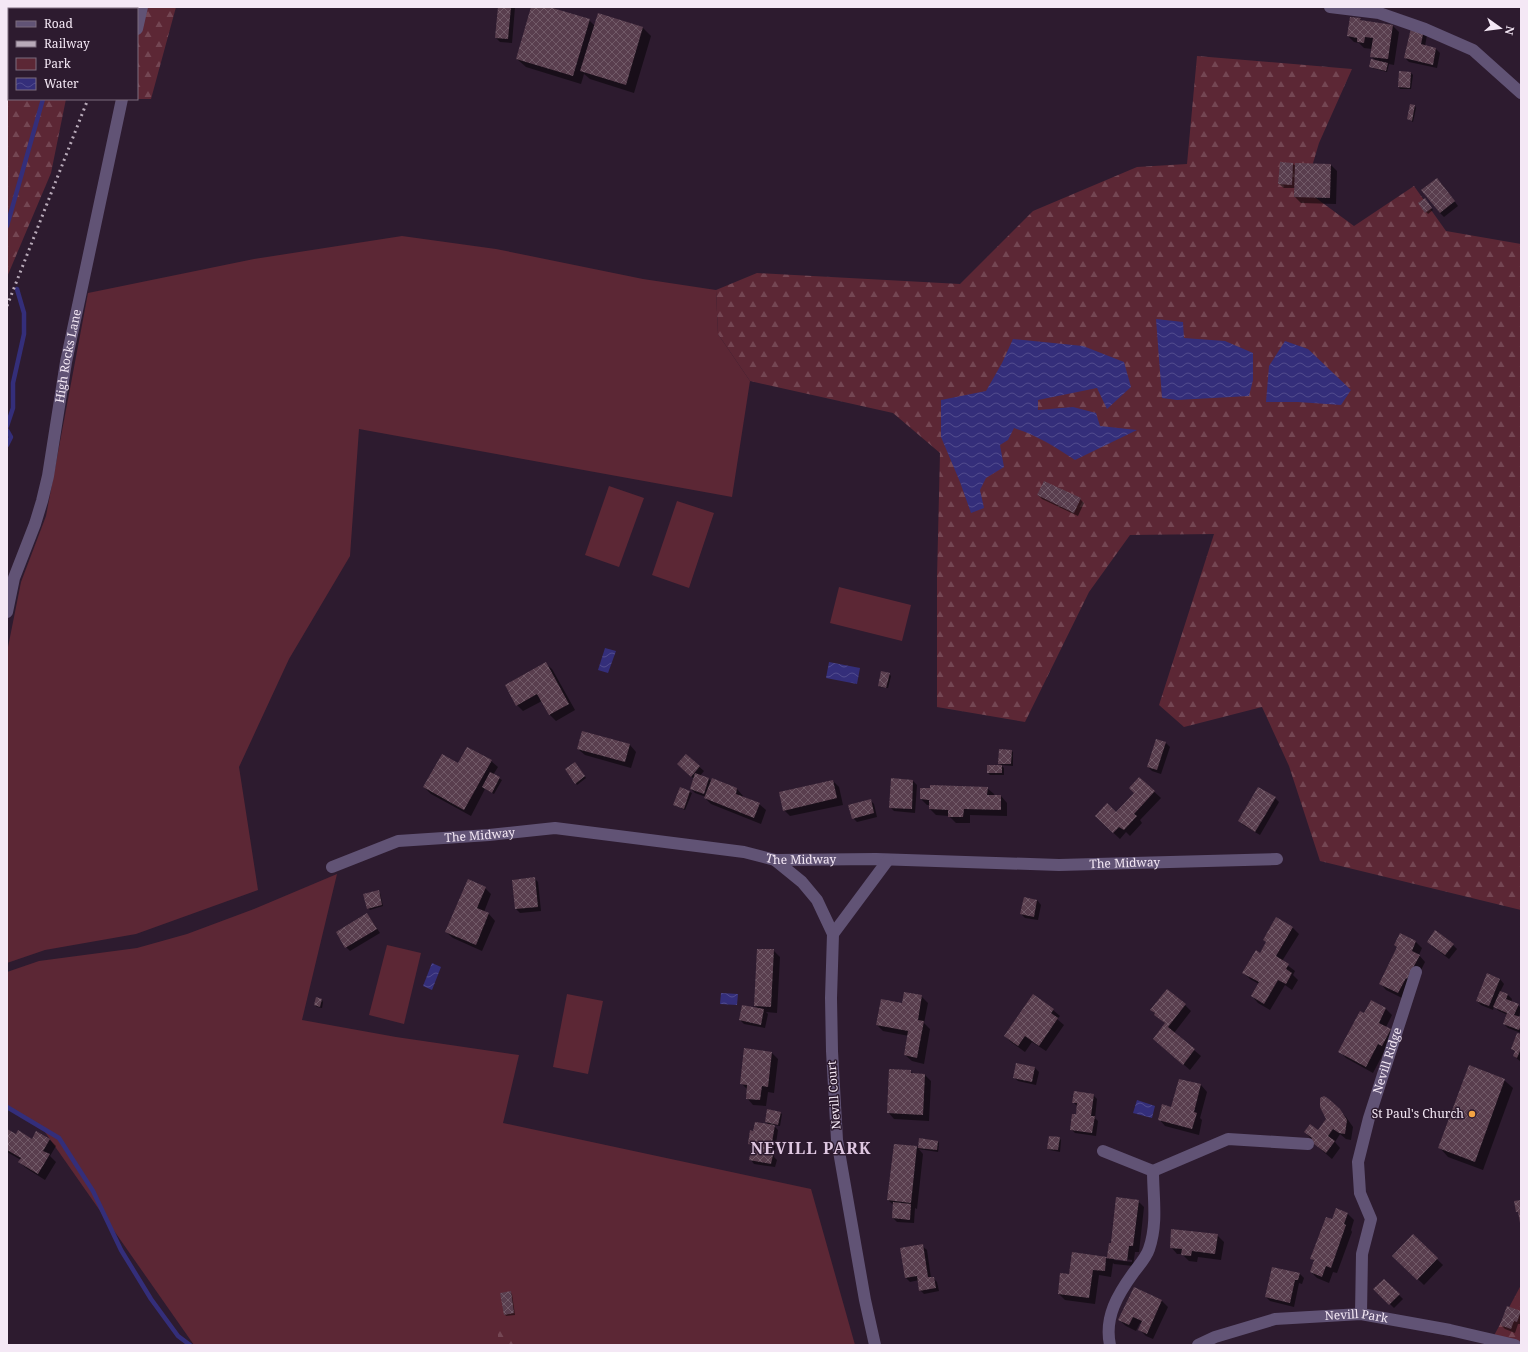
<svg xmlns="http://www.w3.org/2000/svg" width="1528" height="1352" viewBox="0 0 1528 1352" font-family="'Noto Serif',serif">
<defs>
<pattern id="forest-firs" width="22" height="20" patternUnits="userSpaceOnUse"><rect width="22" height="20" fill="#5c2735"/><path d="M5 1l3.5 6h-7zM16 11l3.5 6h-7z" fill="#744653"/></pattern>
<pattern id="water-waves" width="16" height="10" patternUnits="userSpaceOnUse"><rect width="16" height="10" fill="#342e7a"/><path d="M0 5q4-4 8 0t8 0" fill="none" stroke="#524c8e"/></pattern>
<pattern id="building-cross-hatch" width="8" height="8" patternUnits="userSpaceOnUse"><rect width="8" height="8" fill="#593e4e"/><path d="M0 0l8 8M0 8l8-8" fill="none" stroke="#715a68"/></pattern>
</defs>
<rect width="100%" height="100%" fill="#2d1b2f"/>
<g fill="#5c2735">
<polygon points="402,236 496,249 643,279 716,290 718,334 750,381 732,497 359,429 350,556 289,659 239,767 258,890 136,934 45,950 7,963 7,652 21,582 46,516 88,293 254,259"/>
<polygon points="609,486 644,498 619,567 585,555"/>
<polygon points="677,501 714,513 689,588 652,575"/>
<polygon points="839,587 911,605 902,641 830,623"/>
<polygon points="337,874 302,1020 396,1037 519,1055 503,1123 811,1189 855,1345 194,1345 40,1125 7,1107 7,972 39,961 137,948 187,934 254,909"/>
<polygon points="387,945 421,953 404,1024 369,1015"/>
<polygon points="567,994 603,1001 588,1074 553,1067"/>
</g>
<g fill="url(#forest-firs)">
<polygon points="7,7 86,7 85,9 9,9 9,99 66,99 51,173 7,277"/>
<polygon points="117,7 176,7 151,99 130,99 137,99 137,9 116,9"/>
<polygon points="1197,56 1352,69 1319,143 1305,190 1354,226 1414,186 1446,231 1521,244 1521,910 1320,861 1289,766 1262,707 1184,727 1159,705 1214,534 1130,535 1089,592 1025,722 937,707 937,578 940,453 893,413 750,381 718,334 716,290 757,273 960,284 1033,211 1137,167 1187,164"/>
<polygon points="1521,1285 1521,1345 1489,1345"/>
<polygon points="498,1328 516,1329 516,1345 498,1345"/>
</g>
<g fill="url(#water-waves)">
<polygon points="1156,319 1183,322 1184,338 1225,341 1253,353 1253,380 1249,396 1177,400 1162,398"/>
<path d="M1013,339L1083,346L1124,362L1131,387L1107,409L1097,388L1038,400V410L1073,407L1096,413L1100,426L1137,430L1075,460C1056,447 1036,435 1014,428L1008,440L1000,445L1004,467L986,478L980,490L984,508L971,513L960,482L941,437V400L986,391L1002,363Z"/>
<polygon points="1285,341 1308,349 1351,390 1341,405 1298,402 1266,402 1269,366"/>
<polygon points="605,648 616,651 608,673 598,670"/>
<polygon points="829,662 860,668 857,684 826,678"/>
<polygon points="432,963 441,967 432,990 423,986"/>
<polygon points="721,993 738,994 737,1005 720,1004"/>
<polygon points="1137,1100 1155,1106 1152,1118 1133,1113"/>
</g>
<g fill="#0007" fill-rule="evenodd">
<polygon points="499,7 515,7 512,43 500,42 496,38"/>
<polygon points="532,7 545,7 589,20 595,26 643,28 651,36 634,93 590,79 584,74 581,84 526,67 517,59"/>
<polygon points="1360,19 1362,21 1393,26 1399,32 1394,65 1389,64 1387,72 1372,68 1370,66 1376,61 1371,56 1372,49 1364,48 1359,43 1354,42 1348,36"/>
<polygon points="1412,29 1427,35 1425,46 1436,49 1440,53 1437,68 1409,62 1405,58"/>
<polygon points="1411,73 1413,75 1411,89 1400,89 1399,87"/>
<polygon points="1415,106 1416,108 1413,122 1408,119"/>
<polygon points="1293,164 1296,166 1331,165 1337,171 1336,204 1301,203 1295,197 1295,188 1284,188 1279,184"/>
<polygon points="1441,183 1458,206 1444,217 1440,213"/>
<polygon points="1426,201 1433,210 1428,214 1419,203"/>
<polygon points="1038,495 1080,499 1084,503 1078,516 1042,499"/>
<polygon points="545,663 552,669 575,710 556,721 550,715 542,701 523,711 517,705"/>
<polygon points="889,674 891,676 888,688 879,687"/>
<polygon points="583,732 630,745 636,752 631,768 585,755 578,749"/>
<polygon points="1166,743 1170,747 1161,774 1152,771 1148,767"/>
<polygon points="1011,751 1013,752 1013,766 1001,765 1004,768 1004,775 990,775 988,773 1002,766 999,763"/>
<polygon points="686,755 704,771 700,776 709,779 712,782 737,789 743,796 743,797 759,804 766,810 761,824 711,804 705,798 706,797 695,793 691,789 694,779 682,768"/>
<polygon points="491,761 498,767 493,775 502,780 494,794 485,789 471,816 431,794 424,787 458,765"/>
<polygon points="576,765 586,778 577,785 576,783"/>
<polygon points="1139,778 1161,798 1140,820 1142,823 1130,836 1126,832 1120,839 1102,822 1116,813 1135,793"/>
<polygon points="833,781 839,787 843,805 790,816 784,810"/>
<polygon points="913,781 917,785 915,813 894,811 890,807"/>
<polygon points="681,788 692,793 685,810 674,805"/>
<polygon points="987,788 994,794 994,796 1001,796 1007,803 1007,816 970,815 970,823 956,823 949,816 936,815 930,809 930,805 927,805 921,799"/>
<polygon points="1275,798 1279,802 1260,835 1243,825 1239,821"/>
<polygon points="870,800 874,804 877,817 857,822 853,818"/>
<polygon points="534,878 538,882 541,911 520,913 516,909 513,880"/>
<polygon points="485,888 491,894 484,912 489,914 495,921 482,951 453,938 446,932"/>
<polygon points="378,892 380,893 383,906 370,910 368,908"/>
<polygon points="1037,900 1041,905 1038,920 1025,918 1021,914"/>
<polygon points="367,914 380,933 350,951 346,947"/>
<polygon points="1292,927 1299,934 1282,961 1295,971 1293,975 1298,980 1292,990 1285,985 1270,1010 1258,1003 1252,996 1259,984 1250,979 1244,973 1260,954 1267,943 1264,940"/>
<polygon points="1401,934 1416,942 1422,948 1419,955 1425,962 1414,984 1404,999 1386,990 1380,983 1398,947"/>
<polygon points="1453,945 1457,949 1449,959 1432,946"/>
<polygon points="773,950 780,957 777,1013 766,1012 768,1014 765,1028 744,1024 740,1020 759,1009 755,1006"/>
<polygon points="1500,979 1504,984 1500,992 1508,995 1512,999 1511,1002 1518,1005 1521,1008 1519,1017 1521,1018 1521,1033 1508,1028 1504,1024 1508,1015 1499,1011 1494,1007 1493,1010 1481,1005 1477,1001"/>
<polygon points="921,996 928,1003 924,1023 930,1029 924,1064 912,1061 905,1055 909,1036 883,1031 877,1025 903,1004"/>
<polygon points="322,1000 323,1002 322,1008 317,1007 315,1005"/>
<polygon points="1371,1001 1386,1009 1392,1015 1386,1027 1397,1036 1385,1050 1373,1073 1346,1058 1340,1052 1364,1015"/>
<polygon points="1185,1005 1191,1011 1174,1033 1201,1056 1190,1070 1161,1045 1166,1024 1151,1010"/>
<polygon points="1053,1010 1060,1016 1057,1019 1064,1025 1046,1051 1032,1042 1025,1052 1011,1042 1005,1036"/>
<polygon points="1521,1035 1521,1062 1514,1056 1516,1053 1512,1049"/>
<polygon points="772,1053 778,1059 774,1093 768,1092 766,1106 753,1105 747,1098 748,1090 741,1083"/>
<polygon points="1017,1064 1035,1068 1039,1072 1036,1085 1018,1081 1014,1077"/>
<polygon points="910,1071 913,1074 925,1075 931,1081 929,1121 894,1119 888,1112"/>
<polygon points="1504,1080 1513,1088 1483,1170 1448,1157 1440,1148"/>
<polygon points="1201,1085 1207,1092 1200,1118 1202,1120 1199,1135 1165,1126 1159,1119"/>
<polygon points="1093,1095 1097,1099 1095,1118 1098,1121 1096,1136 1075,1133 1071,1129 1077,1115 1077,1106 1073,1102"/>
<polygon points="1329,1100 1346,1117 1353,1127 1351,1140 1346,1139 1340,1134 1335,1142 1340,1148 1332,1159 1318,1147 1305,1132 1318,1131 1327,1119"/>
<polygon points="780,1113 782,1114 780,1126 773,1125 778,1130 774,1157 777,1160 775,1167 754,1164 750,1159 752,1147 749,1144 754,1132 769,1125 766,1122"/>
<polygon points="7,1130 16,1135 32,1140 50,1140 56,1146 50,1156 56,1162 45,1180 26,1168 19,1162 21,1160 7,1152"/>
<polygon points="1059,1138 1061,1140 1060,1152 1050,1150 1048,1149"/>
<polygon points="920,1139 938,1142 939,1143 938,1152 918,1149"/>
<polygon points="895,1145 917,1147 923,1154 917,1209 915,1208 914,1223 897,1222 893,1218 894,1205 888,1200"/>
<path d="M1138,1201L1144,1207L1139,1252H1135L1133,1266L1114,1264L1113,1263L1111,1277L1099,1275L1095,1304L1065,1300L1059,1294L1070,1275L1106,1258L1108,1259L1110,1244H1111ZM1114,1258L1132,1260V1262L1114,1260Z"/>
<polygon points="1336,1210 1348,1214 1354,1220 1351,1230 1352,1232 1337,1273 1333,1272 1329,1283 1317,1278 1311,1272 1315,1262 1312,1259 1332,1220"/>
<polygon points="1217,1235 1224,1242 1221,1260 1198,1257 1197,1262 1189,1261 1182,1254 1177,1254 1171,1247"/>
<polygon points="1413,1236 1443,1265 1424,1285 1394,1256"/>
<polygon points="922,1246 927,1250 931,1278 933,1278 937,1282 939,1291 924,1294 920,1290 919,1280 910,1282 906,1278"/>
<polygon points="1300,1274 1304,1278 1302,1284 1299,1283 1294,1307 1270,1301 1266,1297"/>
<polygon points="1384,1280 1403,1299 1394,1308 1375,1289"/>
<polygon points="1134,1288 1162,1301 1168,1307 1153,1339 1146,1336 1139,1329 1142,1324 1140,1323 1136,1331 1126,1326 1119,1320"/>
<polygon points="510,1292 512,1294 515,1315 506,1316 505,1314"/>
<polygon points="1520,1311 1521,1324 1518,1324 1515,1333 1505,1329 1501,1325"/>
</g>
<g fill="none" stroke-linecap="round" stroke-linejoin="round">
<g stroke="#342e7a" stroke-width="4.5">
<polyline points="47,9 47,7"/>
<polyline points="7,226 43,99"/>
<polyline points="7,426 13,408 13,383 24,334 24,313 17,289"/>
<polyline points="7,430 11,437 7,445"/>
<polyline points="7,1107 59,1138 93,1191 121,1250 151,1299 178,1336 190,1345"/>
</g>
</g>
<g fill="url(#building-cross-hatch)">
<polygon points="498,7 511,7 508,39 495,38"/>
<polygon points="531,7 549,7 590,19 573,76 516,59"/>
<polygon points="598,13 643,27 626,85 580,71"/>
<polygon points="1350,17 1361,18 1360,20 1393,25 1388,59 1370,57 1373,38 1365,37 1364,43 1357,42 1357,38 1347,36"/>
<polygon points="1411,28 1424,30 1421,44 1436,48 1433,65 1404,58"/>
<polygon points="1371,59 1388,63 1386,71 1369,67"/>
<polygon points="1399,71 1411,72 1410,88 1398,87"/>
<polygon points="1410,104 1415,105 1412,121 1407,119"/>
<polygon points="1280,162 1293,163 1292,185 1278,184"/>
<polygon points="1295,163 1331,164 1330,198 1294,197"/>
<polygon points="1437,178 1455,201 1440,213 1421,190"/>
<polygon points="1425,198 1432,208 1425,213 1418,203"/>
<polygon points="1044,481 1081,498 1074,513 1037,495"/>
<polygon points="546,662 569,704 549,715 537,694 516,706 505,685"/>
<polygon points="881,671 890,673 886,688 878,686"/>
<polygon points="582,731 630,744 625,762 577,749"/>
<polygon points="1156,739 1166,742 1157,770 1147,767"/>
<polygon points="467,747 492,760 464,810 423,787 442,754 458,763"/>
<polygon points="999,749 1012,750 1011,764 998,764"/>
<polygon points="686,754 700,766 691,777 677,764"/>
<polygon points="575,762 585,776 575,784 565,769"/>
<rect x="987" y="765" width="15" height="8"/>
<polygon points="490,772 500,777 492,793 482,787"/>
<polygon points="695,773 709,778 704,794 690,789"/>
<polygon points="1139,777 1155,791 1134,814 1137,816 1124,830 1119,827 1113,833 1095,816 1107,803 1116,812 1134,793 1129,788"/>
<polygon points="712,778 737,788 736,794 760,803 754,818 704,798"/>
<polygon points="891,778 913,780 912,809 889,808"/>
<polygon points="833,780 837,798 783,811 779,792"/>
<polygon points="930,785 988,787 987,795 1001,795 1001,810 964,809 963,817 948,817 948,810 929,809 929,800 920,799 920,788 930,788"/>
<polygon points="680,787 690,791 684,809 673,805"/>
<polygon points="1258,787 1276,797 1255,832 1238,821"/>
<polygon points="871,799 874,813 852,819 848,805"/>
<polygon points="535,877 538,907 515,909 512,880"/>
<polygon points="468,879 486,887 477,908 489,913 476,945 445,932"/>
<polygon points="379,890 382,905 367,909 363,894"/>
<polygon points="1024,897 1037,900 1034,917 1020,914"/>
<polygon points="367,913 377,929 345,948 336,932"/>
<polygon points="1276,917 1293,927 1276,956 1289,964 1286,969 1292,973 1286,984 1278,980 1264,1004 1251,996 1259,982 1242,973 1256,950 1260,953 1266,942 1263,940"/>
<polygon points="1435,930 1454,944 1445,955 1427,942"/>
<polygon points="1400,933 1416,941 1412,951 1420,955 1407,979 1406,978 1398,993 1379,984 1397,947 1394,945"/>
<polygon points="757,949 774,949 771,1007 754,1006"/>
<polygon points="1487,973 1500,979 1489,1006 1476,1001"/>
<polygon points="1167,989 1186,1004 1168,1027 1195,1049 1183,1065 1153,1039 1165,1023 1154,1015 1155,1013 1150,1010"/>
<polygon points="1500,991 1508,994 1506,999 1519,1004 1514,1015 1521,1017 1521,1025 1519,1030 1503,1024 1507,1013 1493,1007"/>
<polygon points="904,992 922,995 918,1020 924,1021 917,1058 904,1055 908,1031 876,1025 881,999 902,1003"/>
<polygon points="1033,994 1054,1009 1051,1013 1058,1018 1039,1046 1025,1036 1018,1046 1004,1036"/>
<polygon points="316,997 322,999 320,1007 314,1005"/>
<polygon points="1371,1000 1386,1008 1379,1023 1391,1029 1382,1046 1378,1044 1366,1067 1338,1052 1360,1011 1364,1013"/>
<polygon points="742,1005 764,1009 761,1025 739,1020"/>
<polygon points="1517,1033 1521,1034 1521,1052 1520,1051 1517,1058 1513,1056 1515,1051 1511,1049"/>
<polygon points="744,1048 772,1052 768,1087 762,1086 760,1100 746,1099 747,1085 740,1084"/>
<polygon points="1016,1063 1035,1067 1032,1082 1013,1078"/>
<polygon points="1469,1065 1505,1079 1475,1162 1438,1148"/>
<polygon points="889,1069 911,1070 911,1073 925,1074 923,1115 887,1113"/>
<polygon points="1179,1079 1201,1084 1194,1112 1197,1113 1192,1129 1158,1120 1162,1104 1171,1107"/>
<polygon points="1074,1091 1094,1094 1091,1116 1095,1116 1092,1133 1070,1130 1072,1114 1076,1114 1077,1103 1072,1103"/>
<polygon points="1324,1096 1329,1099 1340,1109 1347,1120 1345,1134 1339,1133 1333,1129 1328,1136 1335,1141 1326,1153 1310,1141 1312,1138 1304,1132 1310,1124 1318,1130 1326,1119 1320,1107 1320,1098"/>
<polygon points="767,1109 781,1112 778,1125 765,1122"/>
<polygon points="755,1122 775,1125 770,1154 773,1155 771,1164 749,1160 752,1145 748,1144 750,1130 753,1131"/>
<polygon points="7,1129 16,1134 18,1130 32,1139 36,1131 50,1139 43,1151 50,1154 38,1174 18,1162 21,1158 7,1150"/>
<polygon points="1049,1136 1060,1137 1058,1150 1047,1149"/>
<polygon points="919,1138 938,1141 937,1150 918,1148"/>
<polygon points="894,1144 917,1146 911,1203 887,1200"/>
<polygon points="1116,1197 1139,1200 1133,1246 1129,1246 1127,1261 1106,1258 1105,1271 1093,1270 1089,1298 1058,1294 1060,1273 1069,1274 1072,1252 1107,1257 1109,1243 1111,1243"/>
<polygon points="1521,1200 1521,1223 1520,1223 1518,1212 1516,1212 1514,1201"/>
<polygon points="893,1202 911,1204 910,1220 892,1218"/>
<polygon points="1336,1208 1348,1213 1344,1224 1346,1225 1331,1268 1326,1266 1322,1277 1310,1272 1314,1260 1310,1259 1326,1217 1332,1219"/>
<polygon points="1171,1229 1218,1234 1215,1254 1192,1251 1191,1256 1181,1255 1182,1249 1170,1248"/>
<polygon points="1413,1234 1438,1258 1417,1280 1392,1256"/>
<polygon points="923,1244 928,1277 934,1277 936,1288 919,1291 917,1276 905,1278 900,1248"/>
<polygon points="1272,1267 1300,1273 1298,1280 1295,1280 1290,1303 1265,1297"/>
<polygon points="1384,1279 1400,1294 1389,1305 1373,1289"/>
<polygon points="1134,1287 1162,1300 1147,1334 1138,1330 1142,1321 1133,1317 1129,1325 1118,1320"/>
<polygon points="511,1291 514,1313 504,1315 500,1293"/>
<polygon points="1507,1306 1521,1311 1517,1322 1514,1321 1511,1329 1500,1325"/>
</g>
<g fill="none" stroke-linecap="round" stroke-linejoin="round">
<g stroke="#615375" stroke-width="12">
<polyline points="1330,7 1379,13 1425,29 1473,50 1521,93"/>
<polyline points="137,29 142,7"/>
<path id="s1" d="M7,612L14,578L35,524L42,501L48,476L66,362L122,99"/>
<polyline points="775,860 802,882 817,900 833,934"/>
<path id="s2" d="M332,867L398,841L489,835L555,828L744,852L775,860L876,859L1059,865L1277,859"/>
<polyline points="1103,1151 1153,1171 1228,1139 1308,1144"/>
<path id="s3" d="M1361,1314L1362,1254L1371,1219L1360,1193L1358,1162L1369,1118L1416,972"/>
<polyline points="875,1345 865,1300 837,1140 832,1051 831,998 833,934 888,860"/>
<path d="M1110,1345C1104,1317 1118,1294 1134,1272C1139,1265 1146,1258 1149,1249C1158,1223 1153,1197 1153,1171"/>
<path id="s4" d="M1198,1345L1215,1337L1275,1319L1361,1314L1450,1330L1515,1345"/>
</g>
<g stroke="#b8aab9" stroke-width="3" stroke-dasharray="2 4" stroke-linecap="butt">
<polyline points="110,9 111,7"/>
<polyline points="7,306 88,99"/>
</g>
</g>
<circle fill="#f3a443" stroke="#2d1b2f" stroke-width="1.5" cx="1472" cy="1114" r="4"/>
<g text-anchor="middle" stroke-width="3" stroke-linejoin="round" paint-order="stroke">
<g font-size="12" fill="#f4e8f5" stroke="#2d1b2f">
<text dy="4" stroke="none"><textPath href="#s1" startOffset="264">High Rocks Lane</textPath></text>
<text dy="4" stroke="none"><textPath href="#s2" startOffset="153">The Midway</textPath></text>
<text dy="4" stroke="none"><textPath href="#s2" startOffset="477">The Midway</textPath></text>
<text dy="4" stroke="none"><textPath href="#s2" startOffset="801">The Midway</textPath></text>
<text dy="4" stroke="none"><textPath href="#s3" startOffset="261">Nevill Ridge</textPath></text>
<text transform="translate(834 1095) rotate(-94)" y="4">Nevill Court</text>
<text dy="4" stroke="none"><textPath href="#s4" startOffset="163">Nevill Park</textPath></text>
</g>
<g font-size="12" fill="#f4e8f5" stroke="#2d1b2f" text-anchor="end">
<text x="1464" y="1118">St Paul's Church</text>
</g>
<g font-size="16" font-weight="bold" letter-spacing="1" fill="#dfc7e1" stroke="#2d1b2f">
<text x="811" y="1154">NEVILL PARK</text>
</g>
</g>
<rect width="1528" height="1352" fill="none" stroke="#f4e8f5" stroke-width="16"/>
<rect x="8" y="8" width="130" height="92" fill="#2d1b2f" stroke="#7d6d7e"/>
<rect x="16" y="21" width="20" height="6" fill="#615375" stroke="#7d6d7e"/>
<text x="44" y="28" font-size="12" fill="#f4e8f5">Road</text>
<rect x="16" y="41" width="20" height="6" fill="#b8aab9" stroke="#7d6d7e"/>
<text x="44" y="48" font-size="12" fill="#f4e8f5">Railway</text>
<rect x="16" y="58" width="20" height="12" fill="#5c2735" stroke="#7d6d7e"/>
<text x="44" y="68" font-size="12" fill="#f4e8f5">Park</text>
<rect x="16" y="78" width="20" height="12" fill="url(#water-waves)" stroke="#7d6d7e"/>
<text x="44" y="88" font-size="12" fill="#f4e8f5">Water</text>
<g transform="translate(1500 28) rotate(104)" stroke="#2d1b2f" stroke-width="3" paint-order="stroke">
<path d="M0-3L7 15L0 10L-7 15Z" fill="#f4e8f5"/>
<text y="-6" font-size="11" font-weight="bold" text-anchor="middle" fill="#f4e8f5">N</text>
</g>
</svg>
